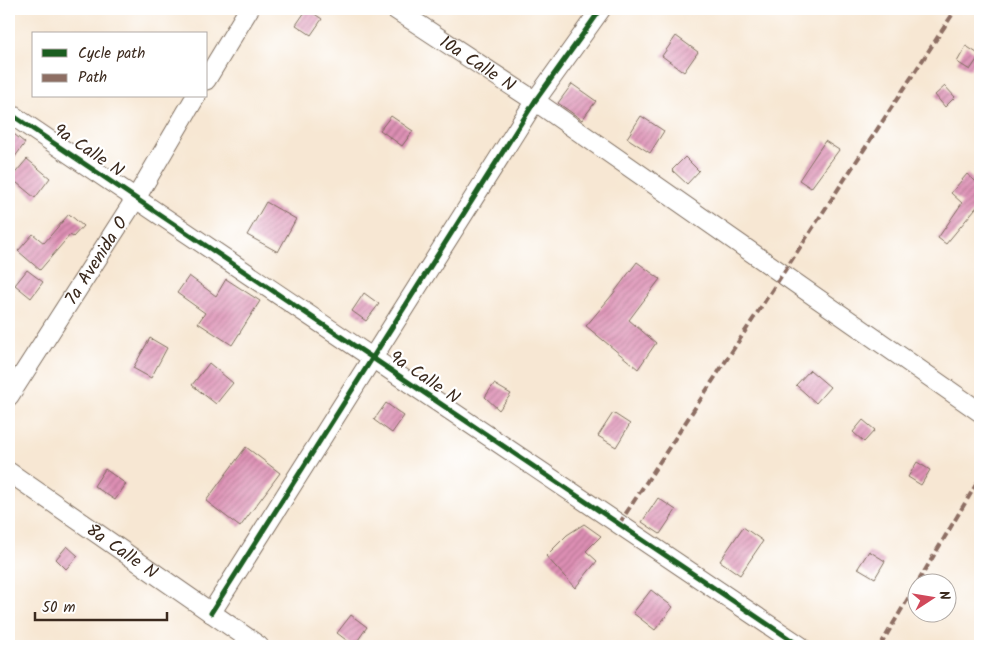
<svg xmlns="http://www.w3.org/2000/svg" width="989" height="655" viewBox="0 0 989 655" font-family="Kalam,sans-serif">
<defs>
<pattern id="building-hatch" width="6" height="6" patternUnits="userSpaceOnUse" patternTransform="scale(1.25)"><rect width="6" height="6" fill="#dd8fb4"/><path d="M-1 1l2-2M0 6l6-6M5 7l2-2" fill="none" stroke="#b47592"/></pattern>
</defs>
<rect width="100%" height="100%" fill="#fff"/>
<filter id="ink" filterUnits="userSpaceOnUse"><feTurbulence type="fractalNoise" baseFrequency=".02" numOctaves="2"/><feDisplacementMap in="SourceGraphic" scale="10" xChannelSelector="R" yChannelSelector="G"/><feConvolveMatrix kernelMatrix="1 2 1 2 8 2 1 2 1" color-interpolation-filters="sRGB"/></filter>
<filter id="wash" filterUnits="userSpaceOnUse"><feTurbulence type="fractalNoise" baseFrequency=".0096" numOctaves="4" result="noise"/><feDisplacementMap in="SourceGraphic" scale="20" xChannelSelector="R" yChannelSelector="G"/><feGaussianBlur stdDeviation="1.12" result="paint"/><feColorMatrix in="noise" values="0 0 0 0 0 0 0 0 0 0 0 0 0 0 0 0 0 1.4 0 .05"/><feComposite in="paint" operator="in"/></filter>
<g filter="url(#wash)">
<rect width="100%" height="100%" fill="#f7e7d3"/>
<g id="blocks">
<g fill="url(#building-hatch)">
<polygon points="307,9 322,19 311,35 296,25"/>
<polygon points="676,36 698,52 684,72 662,56"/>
<polygon points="966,46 980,55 970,70 957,62"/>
<polygon points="572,84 596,101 582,120 558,103"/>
<polygon points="945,86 955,97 945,107 935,95"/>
<polygon points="391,116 413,131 402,146 380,130"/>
<polygon points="641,116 664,131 650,153 627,138"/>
<polygon points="9,130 25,143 9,165"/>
<polygon points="825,141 839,150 811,188 799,180"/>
<polygon points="685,157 699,171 687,184 672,170"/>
<polygon points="27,159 50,178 35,198 11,178"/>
<polygon points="967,174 980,185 980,203 946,244 938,238 962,203 951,193"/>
<polygon points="266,202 296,219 278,252 247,235"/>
<polygon points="69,214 83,226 73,237 70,235 40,270 18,251 33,234 44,243"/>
<polygon points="637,262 660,279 629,320 656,343 638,369 586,326 613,294"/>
<polygon points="27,270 43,282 31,298 15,285"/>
<polygon points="189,276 216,296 226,279 260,301 232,345 198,323 205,313 177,293"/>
<polygon points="364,293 379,304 366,321 352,311"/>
<polygon points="150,338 167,348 151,378 133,368"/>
<polygon points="209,363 233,383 216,404 192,385"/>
<polygon points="810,370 830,387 816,403 796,385"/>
<polygon points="494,384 511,394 499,410 485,397"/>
<polygon points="386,403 404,416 392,433 374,420"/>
<polygon points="613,413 630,424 616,447 598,436"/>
<polygon points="863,420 875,430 864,442 853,432"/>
<polygon points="246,447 280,473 240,527 206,501"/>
<polygon points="917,462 930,470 921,485 908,477"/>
<polygon points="105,469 126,484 115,500 94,486"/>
<polygon points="658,498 676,510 660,534 642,522"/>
<polygon points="584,524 601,536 586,551 597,561 575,588 546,556 567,535"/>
<polygon points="743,527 763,541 740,575 720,561"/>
<polygon points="67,546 78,556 66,569 56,559"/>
<polygon points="869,551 885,561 875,578 858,568"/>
<polygon points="651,590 673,607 655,630 633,613"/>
<polygon points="351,615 367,627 354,646 337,633"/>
</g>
</g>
</g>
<g filter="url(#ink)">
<use href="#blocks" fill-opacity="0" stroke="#7d6c5d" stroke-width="1"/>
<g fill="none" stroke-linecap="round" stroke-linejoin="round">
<defs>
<g id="minor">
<path id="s1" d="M395,9L535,101L980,412"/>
<polyline points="206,80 249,9"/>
<polyline points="9,113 800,646"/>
<path id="s2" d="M9,396L136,198L196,96"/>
<path id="s3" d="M9,472L259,646"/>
<polyline points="211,613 535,101 601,9"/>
</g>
</defs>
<use href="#minor" stroke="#7d6c5d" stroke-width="21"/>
<use href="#minor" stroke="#fff" stroke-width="19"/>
<g stroke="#8d6e63" stroke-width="4" stroke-dasharray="8 4" stroke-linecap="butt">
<polyline points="619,524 956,9"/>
<polyline points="918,582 980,478"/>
<polyline points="880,646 916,585"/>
</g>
<defs>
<g id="cycleway">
<polyline points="9,113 800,646"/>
<polyline points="211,613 535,101 601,9"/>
</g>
</defs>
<use href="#cycleway" stroke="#fff" stroke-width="8"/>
<use href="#cycleway" stroke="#1b5e20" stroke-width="5"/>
</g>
</g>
<g text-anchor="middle" stroke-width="4.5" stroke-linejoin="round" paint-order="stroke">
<g font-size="18" fill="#3b2a1e" stroke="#fff">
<text dy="6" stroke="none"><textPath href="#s1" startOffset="99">10a Calle N</textPath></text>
<text transform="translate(89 150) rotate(34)" y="6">9a Calle N</text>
<text dy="6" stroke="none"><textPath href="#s2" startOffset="161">7a Avenida O</textPath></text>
<text transform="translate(425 377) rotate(34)" y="6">9a Calle N</text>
<text dy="6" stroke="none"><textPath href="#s3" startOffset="138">8a Calle N</textPath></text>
</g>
</g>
<rect width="989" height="655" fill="none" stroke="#fff" stroke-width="30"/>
<rect x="32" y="32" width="175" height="65" fill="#ffffff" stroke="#b1aaa5"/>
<rect x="42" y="49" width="25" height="8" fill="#1b5e20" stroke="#b1aaa5"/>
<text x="78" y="58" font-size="15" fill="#3b2a1e">Cycle path</text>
<rect x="42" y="74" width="25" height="8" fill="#8d6e63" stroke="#b1aaa5"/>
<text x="78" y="82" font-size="15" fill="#3b2a1e">Path</text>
<g transform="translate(932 598) rotate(78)"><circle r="24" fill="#ffffff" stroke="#b1aaa5"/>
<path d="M0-4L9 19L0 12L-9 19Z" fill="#d1495b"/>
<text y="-8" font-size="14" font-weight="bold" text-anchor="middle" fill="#3b2a1e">N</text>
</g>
<path d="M35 612v8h132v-8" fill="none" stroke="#3b2a1e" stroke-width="2.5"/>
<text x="42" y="612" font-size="15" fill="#3b2a1e" stroke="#ffffff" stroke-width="4" paint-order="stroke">50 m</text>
</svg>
